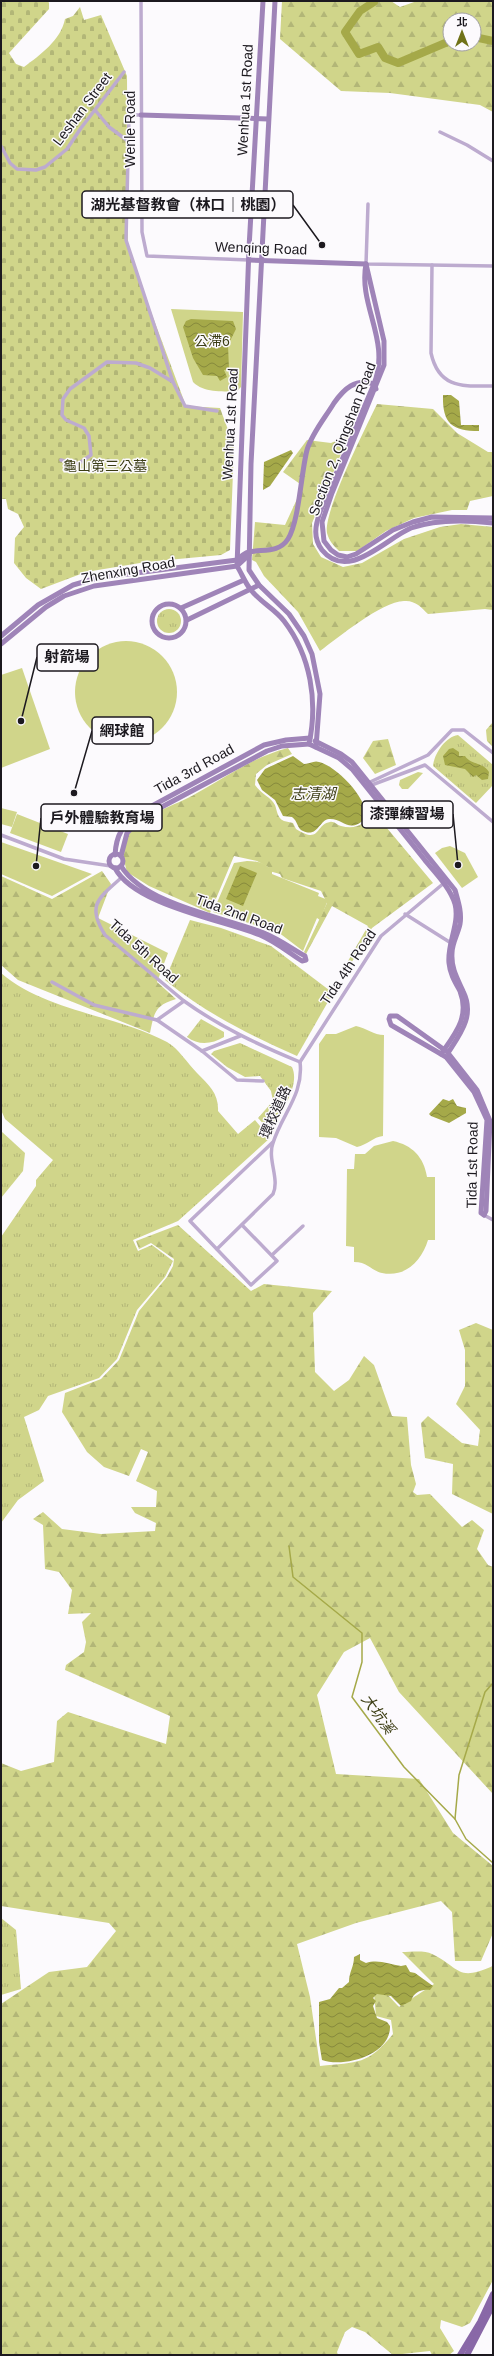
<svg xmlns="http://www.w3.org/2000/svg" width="494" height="2356" viewBox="0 0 494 2356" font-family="Arial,'Noto Sans TC',sans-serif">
<defs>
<pattern id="grass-tufts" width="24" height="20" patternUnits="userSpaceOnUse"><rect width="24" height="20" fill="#d0d58a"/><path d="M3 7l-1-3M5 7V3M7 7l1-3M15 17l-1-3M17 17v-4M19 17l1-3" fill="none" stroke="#b2b677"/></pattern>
<pattern id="forest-firs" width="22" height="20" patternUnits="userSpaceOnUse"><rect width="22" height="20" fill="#d0d58a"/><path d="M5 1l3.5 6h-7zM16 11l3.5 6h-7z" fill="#b2b677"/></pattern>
<pattern id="cemetery-stones" width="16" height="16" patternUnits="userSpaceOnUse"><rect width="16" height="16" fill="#d0d58a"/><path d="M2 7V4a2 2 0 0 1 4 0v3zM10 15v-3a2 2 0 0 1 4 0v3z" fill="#b2b677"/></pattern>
<pattern id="water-waves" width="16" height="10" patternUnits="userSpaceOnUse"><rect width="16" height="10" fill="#a5a949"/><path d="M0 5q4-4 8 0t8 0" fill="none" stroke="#86893c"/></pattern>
</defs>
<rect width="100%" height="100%" fill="#fcfafd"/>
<g fill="url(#grass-tufts)">
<circle cx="169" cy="621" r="12"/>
<path d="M458,735L493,765V785L476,803L433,766C434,754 445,737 458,735Z"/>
<path d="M190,920L221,928L271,946L333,993L297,1056C250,1035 205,1013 165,980Z"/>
<path d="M1,973C45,1011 116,1015 167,1042C178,1048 188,1064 197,1073C209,1085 219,1094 218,1111L238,1134L255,1120L270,1138L178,1221L133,1240L138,1251L152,1245L173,1261L165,1277L137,1310L117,1359L99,1378L48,1396L39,1410L24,1417L44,1481L18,1500L1,1523V1237L36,1186V1180L53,1160L5,1119L1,1110Z"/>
<path d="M201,1019L224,1032V1037C212,1044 199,1046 187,1037Z"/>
<path d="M240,1043L292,1067C301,1087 279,1114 270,1131L258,1118L273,1101L271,1091L260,1076L245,1077L227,1067L211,1054L214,1051Z"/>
<polygon points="1,1131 25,1153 23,1171 1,1198"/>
<polygon points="1,1918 16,1930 21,1989 1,1995"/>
</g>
<g fill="url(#forest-firs)" fill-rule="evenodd">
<path d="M282,1H391L400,7L417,1H493V112L480,105L390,93L341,91L280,39ZM450,20H474V44H450Z"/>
<path d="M377,404L433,409L457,433L488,452H493V496L470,501L467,510H452L414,518L386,531L357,551H339C334,546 329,541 327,533C323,512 366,427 377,404Z"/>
<path d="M349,435L312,523L313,544L321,557L343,567L362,563L404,539L440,527L461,524L493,527V610L485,609L428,614C421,607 415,600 404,601C381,602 339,637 320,651L298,612L264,576L256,562L252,560L255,522L285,525L303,486L283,472L307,440L331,443Z"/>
<polygon points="493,722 493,747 487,741 486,730"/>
<polygon points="388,739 396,765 375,774 363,758 373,741"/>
<path d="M288,748L292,754L267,765L256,774L255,785C261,794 271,797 275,805C277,810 277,818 284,821C287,822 290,822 293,823L296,829C321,845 315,824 330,822C334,821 337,825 341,826C355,830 367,825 368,811L371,809L433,883L372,928L343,977L340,975L368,926L332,906L306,954L304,952L327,903L321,891L282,878L280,874L269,871L268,867L257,861L234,856L210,913L149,886L127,872C124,862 121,847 127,837C142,814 175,806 197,793C228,776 253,757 288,748Z"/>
<path d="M102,871L111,884L98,918L168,953L157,982L176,999C155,1005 154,1013 150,1033L18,980L1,965V876L52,899Z"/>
<path d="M178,1225L251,1291L264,1284L332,1291L313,1313L315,1372L334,1391L349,1380L364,1356L374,1365L392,1416L407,1417L411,1465L416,1484L413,1492L417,1495L430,1494L462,1527L472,1520L484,1530L477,1549L488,1565L493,1567V1794L399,1692L370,1638L344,1652L317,1695L336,1774L419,1779L453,1833L493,1866V1933L481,1961H455L452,1912L441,1901L356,1923L297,1944L310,1997L320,2066C358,2062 368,2065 393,2034L391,2020L376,2016L374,1993H386L399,2007L434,1984L402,1952C410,1952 425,1950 432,1954C461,1968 456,1982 493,1966V2280L470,2323L462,2327L441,2320L440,2328L454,2351L449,2355H432L430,2351L393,2355L365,2332L352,2327L345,2332L337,2352L338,2355H1V2004L49,1972L87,1967L116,1931L109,1923L1,1906V1763L21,1771L54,1762L57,1721L68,1712L166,1744L170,1716L65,1670L66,1665L84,1652L86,1642L82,1622L91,1613L68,1614L72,1590L59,1572L45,1569L43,1525L33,1519L43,1512L62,1529L101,1534L155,1531L156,1523L135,1513L131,1507H156L157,1491L136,1481L148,1452L141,1449L129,1476L104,1467L87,1452L62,1412L65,1393L101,1379L119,1360L139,1311L167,1277L173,1266L174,1259L151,1243L139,1249L136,1241Z"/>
<polygon points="476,1323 493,1330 493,1514 452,1494 453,1464 425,1458 421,1423 428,1416 462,1443 478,1446 480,1430 456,1404 465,1386 465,1350 459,1330"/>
</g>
<path fill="url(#cemetery-stones)" d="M1,1H48L49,3V9L9,53L16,64L24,67C40,55 61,40 65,19L73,16L80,7L84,20L101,15L127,76L128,250L186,406L220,408L234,446L230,550L221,555L146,562L86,572L41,589L26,578L14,563L15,538L24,527L18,514L8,509L6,499H1Z"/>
<g fill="#d0d58a">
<path d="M171,309L243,312L241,387L236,392C221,391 204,393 193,382Z"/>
<circle cx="126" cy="692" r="51"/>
<polygon points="22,668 50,749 1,768 1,675"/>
<polygon points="418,772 423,773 408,789 402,789 399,785 400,780"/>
<polygon points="1,808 17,812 12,827 1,824"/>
<polygon points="17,814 68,834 61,852 10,833"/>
<polygon points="1,842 92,874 52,896 1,874"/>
<polygon points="450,846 465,853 478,877 462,888 435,853 442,848"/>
<path d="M247,861C258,861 265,863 272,871V874L319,893L318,896L328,900L320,920L317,918L303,951L278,932L213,912L234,863Z"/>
<path d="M356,1026C366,1028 374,1035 384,1035L383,1136C373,1137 367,1145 357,1147L336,1138L319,1137V1044L326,1034H336Z"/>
<path d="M393,1141C412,1145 424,1157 427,1177H435V1240H428C422,1260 406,1278 382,1273C370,1270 368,1262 354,1262V1247L346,1246L347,1169H354L355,1154H365L374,1146Z"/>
</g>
<g fill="url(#water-waves)">
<polygon points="191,319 233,321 236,329 228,345 229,369 224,370 227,377 220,381 217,376 203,375 193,358 183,327 186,321"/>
<path d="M443,395H451L459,401L461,425H479V431C453,431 442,424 443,395Z"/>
<polygon points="291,450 293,453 270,486 263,490 264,462"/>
<path d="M449,749L453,748L459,752V756H465C471,765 483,762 489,772L488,779L482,780L476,775L473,777L465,769L445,765L443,756Z"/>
<path d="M293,756L304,764C310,764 314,760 319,762C337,766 369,800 366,818C348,835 344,818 329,819C319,820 318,838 303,831C297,829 298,821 292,817L283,816L275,800L262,790L257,780L265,769Z"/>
<polygon points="240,866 257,873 243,906 226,899"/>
<polygon points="443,1099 449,1101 453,1099 457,1106 466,1108 466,1113 449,1123 431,1116 429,1114"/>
<path d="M360,1954V1960L366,1963C378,1959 389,1964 401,1966L406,1965L410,1972L415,1973L433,1986L430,1990C421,1989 414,1992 411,2001L401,2006L391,1996L377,1994L373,1998L376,2001L373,2006L377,2018L387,2022L390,2026C391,2055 344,2068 322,2060L319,2042V2002L330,1999L339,1988H342L349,1982C349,1972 354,1967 354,1957Z"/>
</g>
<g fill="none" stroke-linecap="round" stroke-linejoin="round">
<g stroke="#a5a949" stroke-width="1.5">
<polyline points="289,1546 293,1577 362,1633 362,1662 352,1697 404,1767 455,1819 466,1839 493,1863"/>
<polyline points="455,1819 459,1775 485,1692 493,1683"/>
</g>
<g stroke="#a5a949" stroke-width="8">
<polyline points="374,2 360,11 345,32 359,54 378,47 385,58 398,63 450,41"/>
<polyline points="474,37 493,41"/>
</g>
<g stroke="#bdabcf" stroke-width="3.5">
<polyline points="141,1 142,232 147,256 249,260"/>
<polyline points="95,110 109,127 128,141"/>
<polyline points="141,115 129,115 126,240 173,382"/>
<polyline points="440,132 467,145 493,161"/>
<polyline points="1,146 10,163 17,169 36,170 45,167 67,149 81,128 124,72"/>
<polyline points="368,204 366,264 493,266"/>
<path d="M432,265L431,353C439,389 463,386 493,386"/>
<polyline points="61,460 78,464 91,455 89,436 84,428 66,420 62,415 63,399 70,389 107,362 136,363 150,368 173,382 185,406 217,411"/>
<polyline points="368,783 428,755 452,730 464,730 493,753"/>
<polyline points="369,786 425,765 493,822"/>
<polyline points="1,835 64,859 111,866"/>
<path d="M121,878C99,898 86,905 105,935L184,1001"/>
<polyline points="405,914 451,943"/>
<path d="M52,982L94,1005L157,1020L184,1001C220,1027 259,1045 300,1062"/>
<polyline points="157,1020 202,1051 237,1080 263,1081"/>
<polyline points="202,1051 240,1036"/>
<polyline points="300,1062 381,936 444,883"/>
<polyline points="484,1215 493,1220"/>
<polyline points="242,1225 277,1261 251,1285 190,1221 273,1142"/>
<path d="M217,1249L273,1194C280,1179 267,1159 273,1143C282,1114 304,1094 300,1062"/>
<polyline points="272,1255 303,1226"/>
</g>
<g stroke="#9f84b8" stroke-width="5">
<path d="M263,1L249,248L237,566C242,574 245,583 251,590C260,602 275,609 284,621C311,656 318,702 309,744L339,758L352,769C376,799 400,829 424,859C434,872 450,887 455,904C460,924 447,943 449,963C450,974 455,982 460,991C470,1017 455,1034 441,1054L446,1057L474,1092L487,1120L481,1213L484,1215"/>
<polyline points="275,1 251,464 249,570 259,585 289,614 304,636 312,654 320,694 316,747"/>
<polyline points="141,115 268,119"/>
<polyline points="249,260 366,264"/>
<path d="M366,264C358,306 391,340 374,384L320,512C315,526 313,538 322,550C348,582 385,539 411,528C436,519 467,520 493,523"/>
<polyline points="366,264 384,341 384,365 332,493 322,522 324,541 331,550 338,555 347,557 356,554 393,530 413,522 432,517 493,518"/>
<circle cx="169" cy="621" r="17"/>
<polyline points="181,608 244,580"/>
<polyline points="187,620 259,585"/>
<path d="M1,636L38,605L73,585L97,578L237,560C240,557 245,553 249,552C263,549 279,553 288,539C299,522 301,473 307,450C312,433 325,418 334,403C344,389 355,378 374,384L376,389"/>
<polyline points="1,644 46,607 64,596 94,586 237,566 249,555"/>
<path d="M315,741L341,754L352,762L455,890C458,901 462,912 460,924C458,934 452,943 452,953C451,968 457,978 463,991C475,1015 461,1033 448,1053L477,1090L490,1121L486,1211L484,1215"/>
<circle cx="116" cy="861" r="7"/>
<path d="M115,855C116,835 123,824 139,813L264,745L286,740L310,738"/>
<polyline points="121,856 127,833 141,818 267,751 282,746 309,744"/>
<path d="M115,868C134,905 223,920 260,935C276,942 288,952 302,961L306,960L305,956C291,948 279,939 264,933C224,917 145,905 121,866"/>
<polyline points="441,1054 391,1025 389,1019 390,1016 397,1016 446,1051"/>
</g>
<g stroke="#8968a7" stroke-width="6">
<polyline points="460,2355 480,2322 493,2294"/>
<polyline points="467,2355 493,2305"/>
</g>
</g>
<g text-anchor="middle" stroke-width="3" stroke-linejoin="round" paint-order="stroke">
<g font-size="14" fill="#1c191f" stroke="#fcfafd">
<text transform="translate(245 100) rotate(-87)" y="5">Wenhua 1st Road</text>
<text transform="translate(82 109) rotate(-53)" y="5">Leshan Street</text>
<text transform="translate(130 129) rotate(-90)" y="5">Wenle Road</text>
<text transform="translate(261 248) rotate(2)" y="5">Wenqing Road</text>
<text transform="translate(230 424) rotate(-87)" y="5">Wenhua 1st Road</text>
<text transform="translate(342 439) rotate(-69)" y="5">Section 2, Qingshan Road</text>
<text transform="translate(128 570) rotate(-10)" y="5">Zhenxing Road</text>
<text transform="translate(194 769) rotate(-29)" y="5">Tida 3rd Road</text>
<text transform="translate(239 914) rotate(20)" y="5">Tida 2nd Road</text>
<text transform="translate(144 951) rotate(42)" y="5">Tida 5th Road</text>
<text transform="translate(348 967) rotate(-56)" y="5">Tida 4th Road</text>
<text transform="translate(275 1112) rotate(-66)" y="5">環校道路</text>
<text transform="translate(472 1165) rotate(-89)" y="5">Tida 1st Road</text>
</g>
<g font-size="14" fill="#3b3d15" stroke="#fcfafd">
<text x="212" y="346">公滯6</text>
<text x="105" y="471">龜山第三公墓</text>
</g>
<g font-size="15" font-style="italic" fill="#404119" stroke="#fcfafd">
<text x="313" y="799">志清湖</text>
<text transform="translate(378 1714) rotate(54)" y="5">大坑溪</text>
</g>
</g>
<path fill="none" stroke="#1c191f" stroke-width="1.5" d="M322 245L293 205M21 721L37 657M74 793L92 731M458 865L453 814M36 866L41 818"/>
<g fill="#1c191f" stroke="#fcfafd" stroke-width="1.5">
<circle cx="322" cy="245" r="4"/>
<circle cx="21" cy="721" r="4"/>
<circle cx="74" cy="793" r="4"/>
<circle cx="458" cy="865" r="4"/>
<circle cx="36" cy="866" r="4"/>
</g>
<g fill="#fcfafd" stroke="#1c191f" stroke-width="1.5">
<rect x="82" y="191" width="211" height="27" rx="4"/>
<rect x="37" y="644" width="61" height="27" rx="4"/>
<rect x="92" y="717" width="61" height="27" rx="4"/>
<rect x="362" y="801" width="91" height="27" rx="4"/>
<rect x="41" y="804" width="121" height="27" rx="4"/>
</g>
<g font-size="15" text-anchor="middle" font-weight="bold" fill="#1c191f">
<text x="188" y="210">湖光基督教會（林口｜桃園）</text>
<text x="67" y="662">射箭場</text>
<text x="122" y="736">網球館</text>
<text x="407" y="819">漆彈練習場</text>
<text x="102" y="823">戶外體驗教育場</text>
</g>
<rect width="494" height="2356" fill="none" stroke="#1c191f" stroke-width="4"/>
<g transform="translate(462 32)"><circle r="19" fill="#fcfafd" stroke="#a2a0a4"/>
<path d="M0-3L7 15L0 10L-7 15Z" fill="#707218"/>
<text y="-6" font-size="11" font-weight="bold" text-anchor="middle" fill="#1c191f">北</text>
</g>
</svg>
